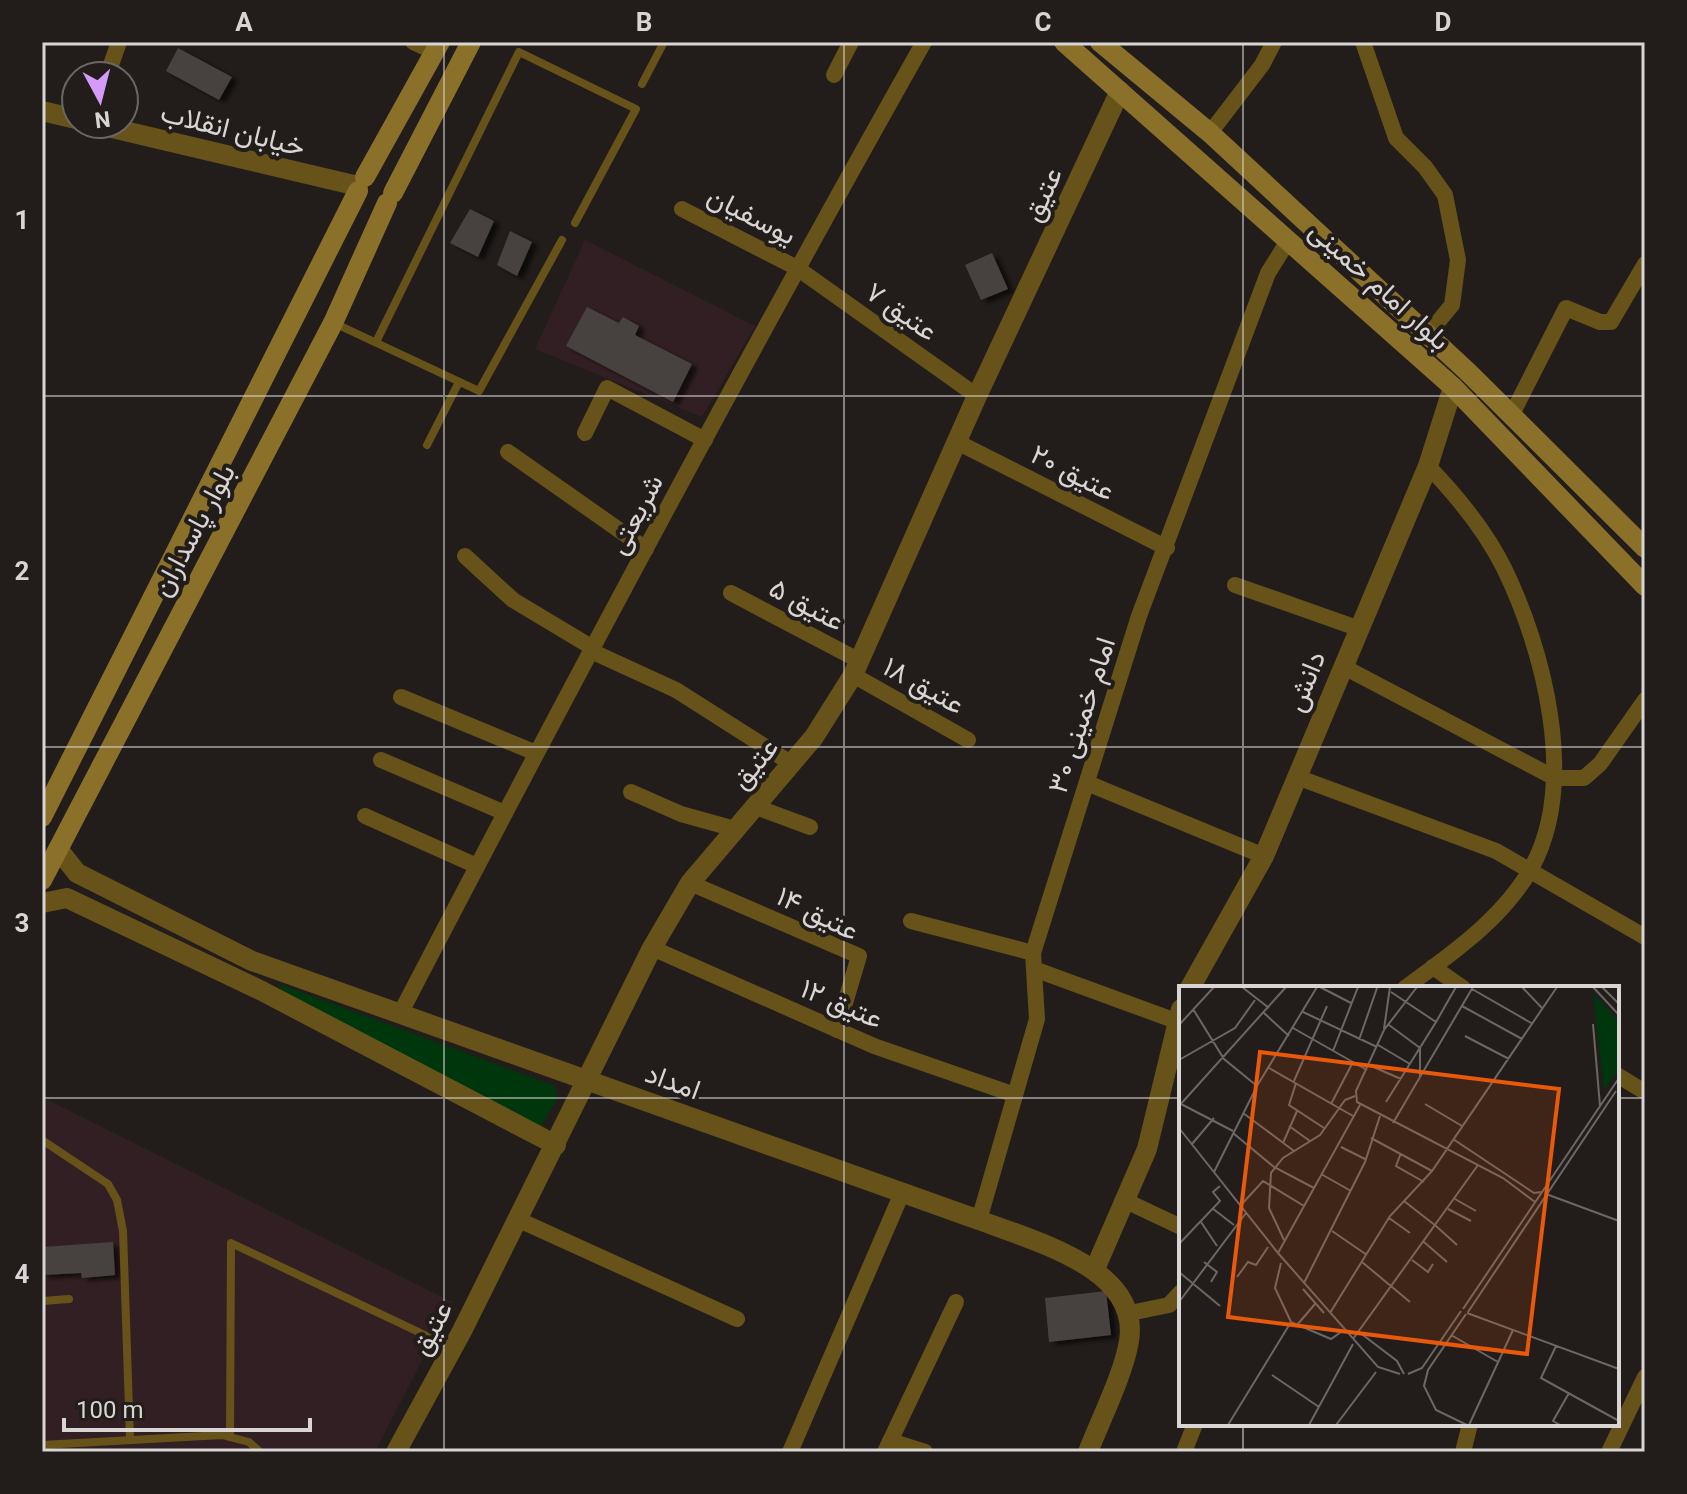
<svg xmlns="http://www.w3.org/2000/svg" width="1687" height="1494" viewBox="0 0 1687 1494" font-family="Roboto,Vazirmatn,sans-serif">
<defs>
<filter id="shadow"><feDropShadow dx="6" dy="3.5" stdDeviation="2" flood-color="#0009"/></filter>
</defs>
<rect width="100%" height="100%" fill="#221d1b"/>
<g fill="#321f23">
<polygon points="585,240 755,326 702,417 535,349"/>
<polygon points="42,1097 452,1302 375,1452 42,1452"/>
</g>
<polygon fill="#00360c" points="282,985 555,1086 557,1099 540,1128 278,993"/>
<g fill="#47423f" filter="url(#shadow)">
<polygon points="178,48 232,77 219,100 166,71"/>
<polygon points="470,209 494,221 478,257 450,243"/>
<polygon points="510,231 532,242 517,276 497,265"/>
<polygon points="992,253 1008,289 981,300 965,265"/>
<polygon points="587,307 619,323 623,317 639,326 635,335 692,364 673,402 566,346"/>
<polygon points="113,1242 115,1275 82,1278 81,1273 42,1275 42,1247"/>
<polygon points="1106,1291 1111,1335 1049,1342 1045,1298"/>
</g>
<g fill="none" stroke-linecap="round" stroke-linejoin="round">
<g stroke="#675219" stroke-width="8">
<polyline points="642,84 664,42"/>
<polyline points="334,323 479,391 562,240"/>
<polyline points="376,342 519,52 636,109 575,223"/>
<polyline points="427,445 459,382"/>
<polyline points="42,1140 108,1184 117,1200 123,1231 130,1439"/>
<polyline points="42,1301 69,1299"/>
<polyline points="230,1437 231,1243 429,1337"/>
<polyline points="42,1445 222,1435 249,1442 260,1452"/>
</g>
<g stroke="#675219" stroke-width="16">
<polyline points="413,42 435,52"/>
<polyline points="1363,42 1396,138 1425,167 1445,195 1458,260 1452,305 1427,335"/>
<polyline points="834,75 851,42"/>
<polyline points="107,76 119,42"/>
<polyline points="1210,133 1262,65 1274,42"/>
<polyline points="682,209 797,268 977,396"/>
<polyline points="1511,416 1566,308 1600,322 1611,322 1645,264"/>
<polyline points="585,433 607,388 705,440"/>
<polyline points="957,442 1167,548"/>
<polyline points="508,452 646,549"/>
<polyline points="465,556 513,600 593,648"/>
<polyline points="1235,585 1357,628"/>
<polyline points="731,593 860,661"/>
<polyline points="591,651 676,690 789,762"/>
<polyline points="1342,666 1555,778 1584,778 1600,764 1645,700"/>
<polyline points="853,675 968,740"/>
<polyline points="401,697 536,753"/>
<polyline points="381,760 505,813"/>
<polyline points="1297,777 1496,851 1645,937"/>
<polyline points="1087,783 1264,856"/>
<polyline points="631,792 681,814 735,829"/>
<polyline points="753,806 810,827"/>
<polyline points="365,816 477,866"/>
<polyline points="690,883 859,956 837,1030"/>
<polyline points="911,921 1033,953"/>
<polyline points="652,948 874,1046 1015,1095"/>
<polyline points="1433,967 1463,988"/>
<polyline points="1034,969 1176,1021"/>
<path d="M1405,988C1451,954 1503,919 1532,867C1578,782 1544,650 1504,568C1485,530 1457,496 1428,466"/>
<path d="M400,1014C570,687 743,363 924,42"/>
<polyline points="1617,1075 1645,1092"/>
<polyline points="1126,1201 1181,1227"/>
<polyline points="519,1220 737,1319"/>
<polyline points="979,1220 1037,1019 1033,953 1139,616 1268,273 1288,241"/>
<polyline points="1130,1313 1169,1305 1181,1292"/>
<polyline points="890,1441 925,1452"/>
<polyline points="790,1452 902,1193"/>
<polyline points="885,1452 956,1302"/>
<polyline points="1184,1452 1195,1424"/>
<polyline points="1463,1452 1470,1424"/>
<polyline points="1609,1452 1645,1377"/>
</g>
<g stroke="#675219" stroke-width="20">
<polyline points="42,111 76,119"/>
<polyline points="95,124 358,186"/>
<path d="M58,849L77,873L252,961L979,1220C1033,1241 1141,1268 1129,1341C1124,1373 1100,1421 1088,1452"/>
<polyline points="42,903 67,898 262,991 556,1145"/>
<polyline points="1190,988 1264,856 1428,466 1453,387"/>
<polyline points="1095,1269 1147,1149 1181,1009"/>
<polyline points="396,1452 462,1331 652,948 690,883 814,737 853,675 977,396 1120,91"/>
</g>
<g stroke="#8a7028" stroke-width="20">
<polyline points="1064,42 1453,387 1645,586"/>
<polyline points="1100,42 1210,133 1468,372 1645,548"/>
<polyline points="365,177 440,42"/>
<polyline points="393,193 471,42"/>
<polyline points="42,817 358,191"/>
<polyline points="42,880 333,323 387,203"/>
</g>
</g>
<path fill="none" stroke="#d8d5d4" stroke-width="2" stroke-opacity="0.55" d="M444,42V1452M844,42V1452M1243,42V988M42,396H1645M42,747H1645M42,1098H1181M1617,1098H1645M1243,1424V1452"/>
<g text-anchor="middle" stroke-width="8" stroke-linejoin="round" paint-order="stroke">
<g font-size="28" fill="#d8d5d4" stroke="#221d1b">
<text transform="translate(233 129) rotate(14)" y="10">خیابان انقلاب</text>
<text transform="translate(1042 194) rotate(-65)" y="10">عتیق</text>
<text transform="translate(752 215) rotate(27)" y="10">یوسفیان</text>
<text transform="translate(1380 285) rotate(42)" y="10">بلوار امام خمینی</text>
<text transform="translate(902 311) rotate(35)" y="10">عتیق ۷</text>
<text transform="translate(1073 472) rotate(27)" y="10">عتیق ۲۰</text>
<text transform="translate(635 514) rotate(-62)" y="10">شریعتی</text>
<text transform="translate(193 530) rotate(-62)" y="10">بلوار پاسداران</text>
<text transform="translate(807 604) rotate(28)" y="10">عتیق ۵</text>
<text transform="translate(1305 681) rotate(-68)" y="10">دانش</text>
<text transform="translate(924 685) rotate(29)" y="10">عتیق ۱۸</text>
<text transform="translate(1081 715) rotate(-72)" y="10">امام خمینی ۳۰</text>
<text transform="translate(754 763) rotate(-50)" y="10">عتیق</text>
<text transform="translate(818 913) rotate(26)" y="10">عتیق ۱۴</text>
<text transform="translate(842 1003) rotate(23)" y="10">عتیق ۱۲</text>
<text transform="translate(673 1081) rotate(20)" y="10">امداد</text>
<text transform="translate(431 1328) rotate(-62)" y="10">عتیق</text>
</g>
</g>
<g transform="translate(1179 986)">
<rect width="440" height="440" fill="#221d1b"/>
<path d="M414,8L440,35V83L425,104Z" fill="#00360c"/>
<path fill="none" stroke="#6b6765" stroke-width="2" d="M63,1L90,22M141,1L172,17M238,1L205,44L177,105L178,116L324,192L356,216M343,1L363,22M414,1L440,29M423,1L440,18M293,3L354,38M283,20L343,53M14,23L45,73L78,100M124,26L198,61M85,27L110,50M257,36L277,1M414,38L421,120M0,39L35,1M210,39L241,62V91L214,137M114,42L188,84M205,43L211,1M286,50L330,73M180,54L198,2M199,59L231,78M154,65L179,1M0,74L56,42L76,14M190,79L222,93M90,82L174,130M241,91L294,1M115,95L148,20M117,97L110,119L145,142M207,116L257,36L212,6M2,118L54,145M152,118L174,76M246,118L283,140M0,120L107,1M64,127L115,165M110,140L131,155M0,142L99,267L199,381L221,388M54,147L95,181L135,202M192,152L253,185M274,153L355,207L363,206M104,157L118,125M13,158L35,132M162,161L186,173M222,167L217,180L245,196M35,186L78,100L138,1M142,188L172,205M367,208L440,235M276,213L297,225M225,215L257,240M62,219L84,195L125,220M33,222L55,239M269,223L292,235M210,232L231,247M22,236L38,260M257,240L278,259M153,245L188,269M105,254L90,222L92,187L104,172L141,149L166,114L176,110M245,256L268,276M0,258L41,215L34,206L41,200M99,267L181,119M233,274L249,286L254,278M25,276L38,286L32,296M183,276L231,316M102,277L96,302L112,336M0,286L41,320M58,291L69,276L77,279L89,261M125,297L186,176L201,130M124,303L145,327M0,316L67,227M284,323L440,92M289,326L437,105M151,327L211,230L253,185L378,1M288,327L440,383M287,328L249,384L245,400L257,424L288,439M118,339L136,318M180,346L218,375L225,388M272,349L319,376M174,353L299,179M377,360L362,392L440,435M229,388L243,382L282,325M93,389L140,421M49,439L112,336L152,353L162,346M130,439L174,358M157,439L197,386M290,439L334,344M381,439L374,435L390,407"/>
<path fill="#e8590c" fill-opacity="0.15" stroke="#e8590c" stroke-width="4" d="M81,66L380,103L348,368L49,331Z"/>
<rect width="440" height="440" fill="none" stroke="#d8d5d4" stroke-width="4"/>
</g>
<rect width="1687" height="1494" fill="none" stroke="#221d1b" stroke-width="88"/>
<g transform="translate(100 100) rotate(173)"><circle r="38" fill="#221d1b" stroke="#6b6765" stroke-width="2"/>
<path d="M0-6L14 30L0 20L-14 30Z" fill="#d59bfa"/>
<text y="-12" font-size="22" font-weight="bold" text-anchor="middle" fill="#d8d5d4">N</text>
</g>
<path d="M64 1418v12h246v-12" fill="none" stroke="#d8d5d4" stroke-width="4"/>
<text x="76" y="1418" font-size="24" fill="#d8d5d4" stroke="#221d1b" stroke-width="6" paint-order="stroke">100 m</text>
<rect x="44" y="44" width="1599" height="1406" fill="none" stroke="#d8d5d4" stroke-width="3"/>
<g font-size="26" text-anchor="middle" font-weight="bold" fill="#d8d5d4">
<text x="244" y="31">A</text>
<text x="644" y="31">B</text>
<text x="1043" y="31">C</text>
<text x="1443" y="31">D</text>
<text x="22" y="229">1</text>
<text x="22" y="580">2</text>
<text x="22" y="932">3</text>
<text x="22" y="1283">4</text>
</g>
</svg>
